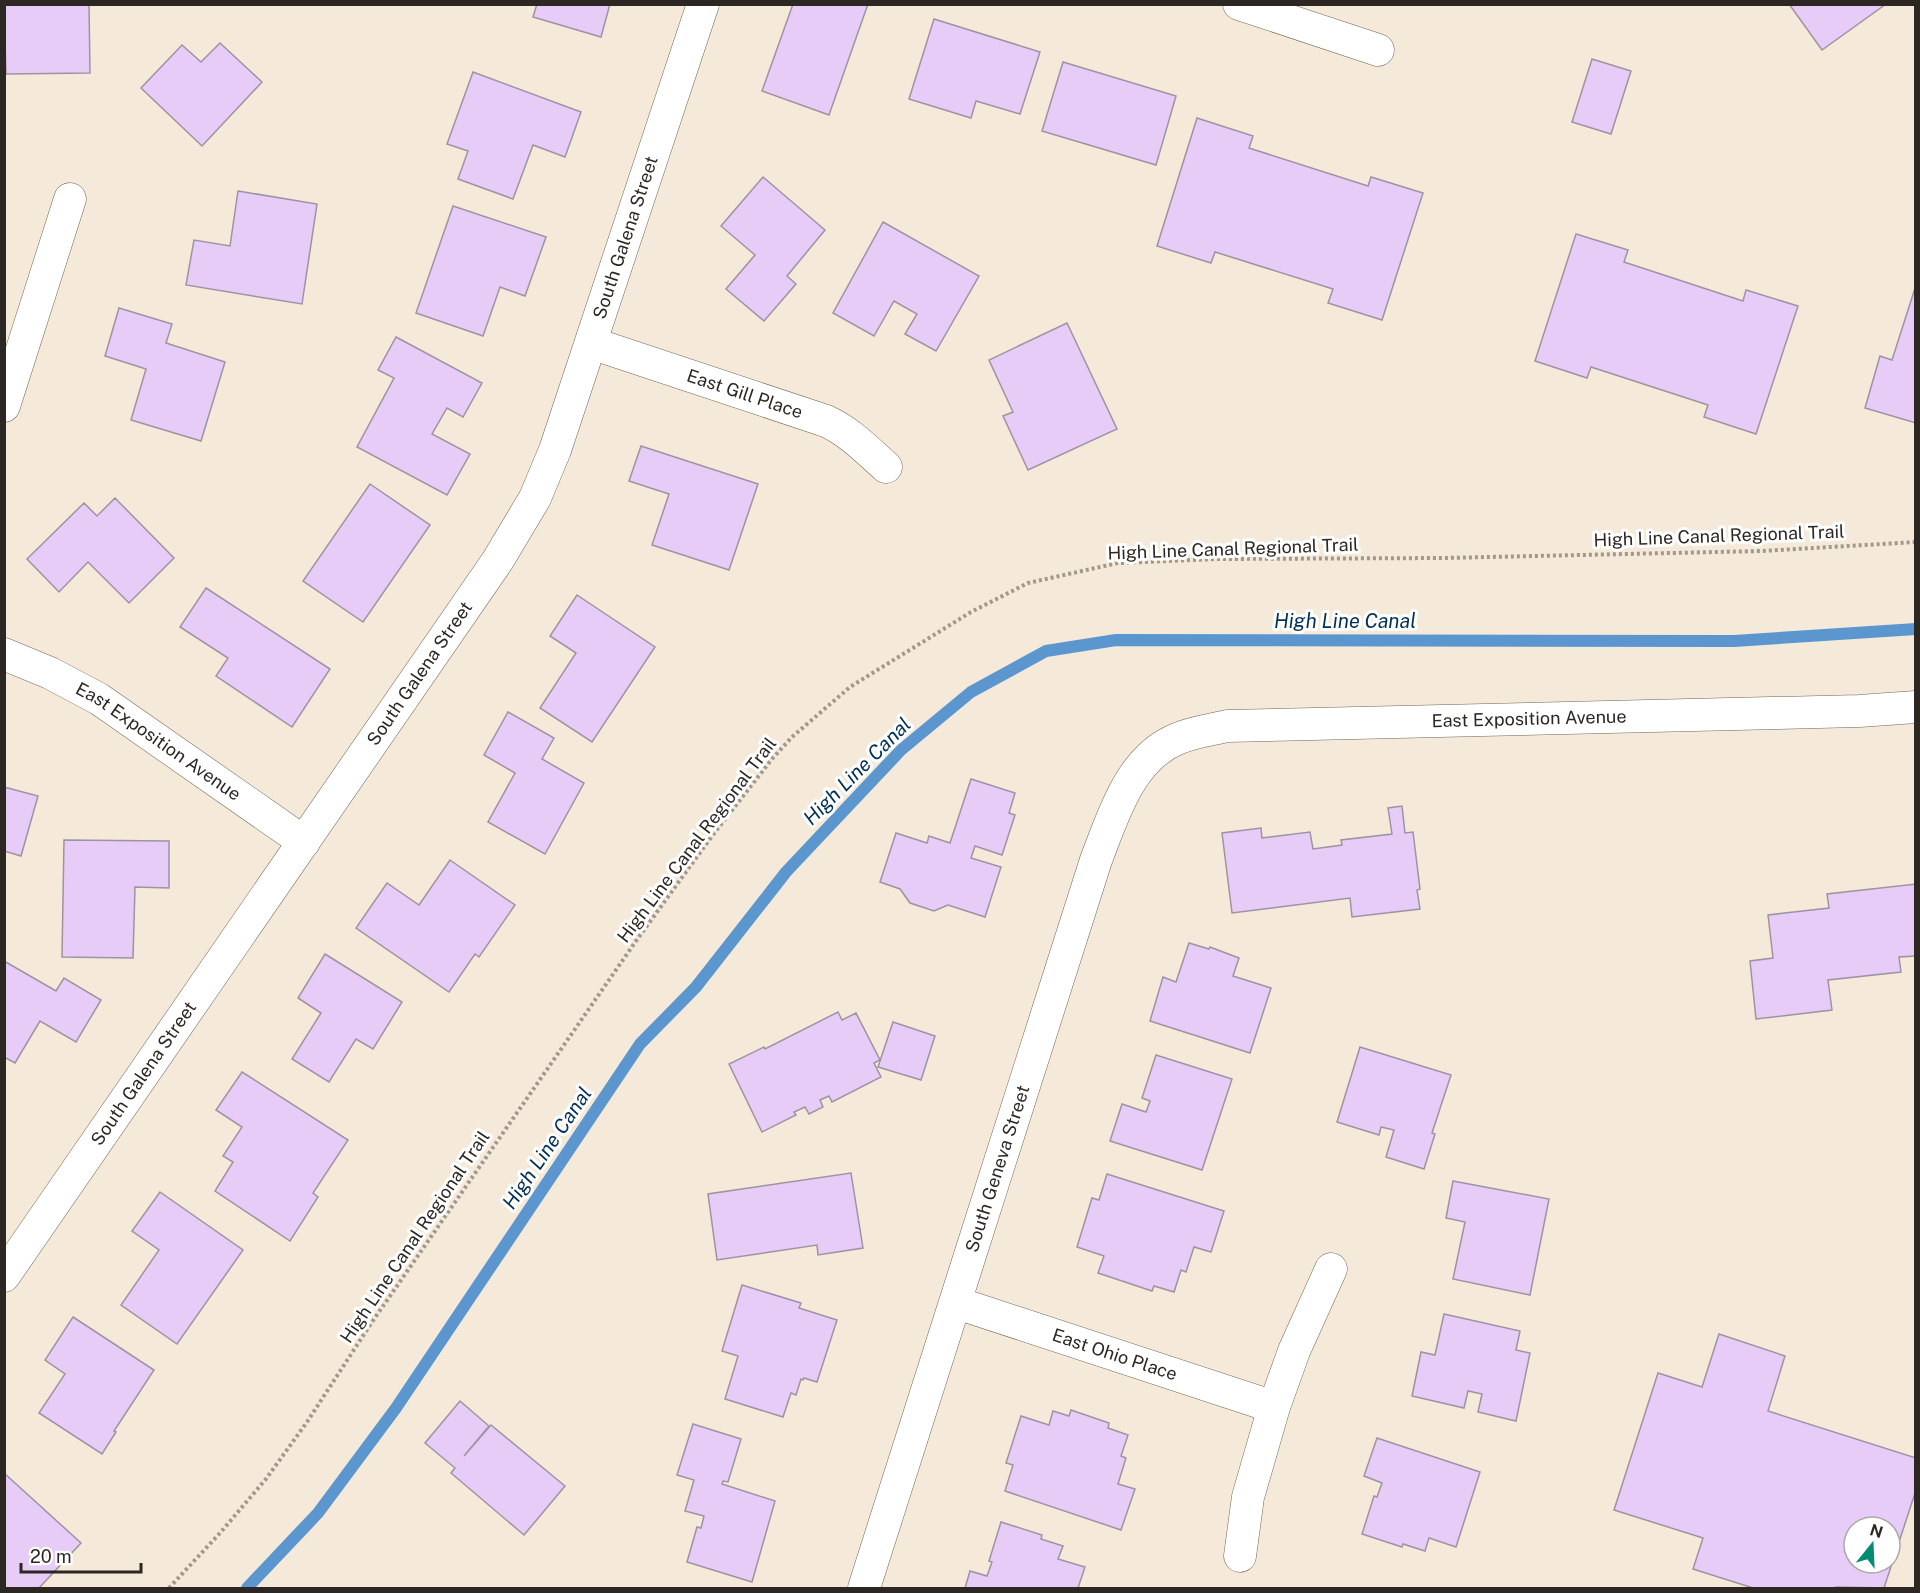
<svg xmlns="http://www.w3.org/2000/svg" width="1920" height="1593" viewBox="0 0 1920 1593" font-family="'Public Sans',sans-serif">
<rect width="100%" height="100%" fill="#f5eada"/>
<g fill="none" stroke-linecap="round" stroke-linejoin="round">
<polyline stroke="#5c96cf" stroke-width="12" points="247,1588 318,1513 396,1408 640,1044 696,987 786,872 901,750 971,692 1046,651 1116,640 1734,641 1916,629"/>
</g>
<g fill="#e6ccf6" stroke="#9d93a2" stroke-width="1.5" fill-rule="evenodd">
<polygon points="4,4 89,4 90,73 6,74"/>
<polygon points="537,4 610,4 601,37 533,17"/>
<polygon points="793,4 868,4 829,115 762,91"/>
<polygon points="1789,4 1886,4 1822,50"/>
<polygon points="934,19 1040,52 1020,114 976,101 971,118 909,99"/>
<polygon points="220,43 262,82 202,146 141,88 182,45 201,62"/>
<polygon points="1592,59 1631,71 1611,134 1572,122"/>
<polygon points="1063,62 1176,96 1156,165 1042,131"/>
<polygon points="473,72 581,112 565,157 533,145 513,199 458,179 468,151 447,144"/>
<polygon points="1197,118 1253,136 1249,148 1368,186 1371,177 1423,193 1382,320 1328,303 1333,289 1215,252 1211,263 1157,246"/>
<polygon points="763,177 825,230 787,276 796,284 764,321 726,289 755,255 721,226"/>
<polygon points="238,191 317,204 302,304 186,285 194,240 230,246"/>
<polygon points="453,206 546,237 525,296 500,287 483,336 416,313"/>
<polygon points="883,222 979,276 936,351 905,334 917,314 894,301 874,336 833,313"/>
<polygon points="1576,234 1628,250 1624,262 1743,301 1746,290 1798,306 1756,434 1704,417 1708,405 1591,367 1587,378 1535,361"/>
<polygon points="1916,285 1916,423 1865,408 1880,356 1892,360"/>
<polygon points="119,308 172,324 166,343 225,362 201,441 131,420 146,369 105,356"/>
<polygon points="1067,323 1117,429 1028,470 1003,416 1013,412 989,360"/>
<polygon points="396,337 482,383 463,417 447,408 432,434 470,454 447,495 357,447 394,378 378,370"/>
<polygon points="641,446 758,484 729,570 652,545 669,494 629,481"/>
<polygon points="370,484 430,525 363,622 303,581"/>
<polygon points="115,498 174,558 129,603 88,562 59,592 27,559 84,503 97,516"/>
<polygon points="206,588 330,669 292,727 216,676 228,658 180,627"/>
<polygon points="577,595 655,647 592,742 540,708 576,653 550,636"/>
<polygon points="508,712 554,738 542,759 584,783 545,854 488,822 515,773 484,755"/>
<polygon points="971,779 1015,793 1009,813 1015,815 1002,855 975,846 971,858 1001,867 985,917 948,905 934,911 910,903 900,889 880,882 896,833 927,843 929,836 950,843"/>
<polygon points="4,787 38,796 21,856 4,851"/>
<polygon points="1402,806 1405,833 1413,832 1420,889 1417,890 1420,909 1352,917 1350,898 1232,913 1222,833 1261,828 1262,838 1310,832 1313,849 1342,845 1341,840 1392,834 1388,808"/>
<polygon points="64,840 169,841 169,888 135,887 133,958 62,957"/>
<polygon points="450,860 515,905 479,957 475,954 449,992 356,928 387,883 419,905"/>
<polygon points="1916,884 1916,956 1899,957 1901,972 1828,980 1832,1010 1756,1019 1750,961 1773,958 1768,915 1829,908 1827,894"/>
<polygon points="1189,943 1209,949 1210,947 1239,958 1233,976 1271,988 1250,1053 1150,1021 1163,977 1176,982"/>
<polygon points="325,954 402,1002 373,1049 356,1039 329,1082 292,1059 321,1013 298,998"/>
<polygon points="4,961 56,991 64,978 101,1000 76,1042 40,1021 15,1063 4,1057"/>
<polygon points="838,1012 842,1020 856,1013 880,1060 874,1063 881,1077 832,1102 829,1096 820,1100 823,1107 809,1114 805,1107 794,1112 796,1115 762,1132 729,1064 764,1047 765,1049"/>
<polygon points="893,1022 935,1036 921,1080 878,1067"/>
<polygon points="1360,1047 1451,1075 1432,1133 1435,1134 1424,1169 1386,1157 1394,1130 1381,1127 1379,1135 1337,1122"/>
<polygon points="1156,1055 1232,1079 1202,1170 1110,1141 1122,1104 1146,1112 1150,1101 1142,1098"/>
<polygon points="242,1072 348,1140 313,1193 318,1197 290,1241 215,1191 233,1162 223,1156 242,1127 216,1110"/>
<polygon points="851,1173 863,1248 818,1255 817,1245 717,1260 708,1194"/>
<polygon points="1107,1174 1224,1211 1211,1252 1194,1247 1186,1272 1181,1270 1174,1292 1154,1286 1152,1291 1098,1273 1104,1256 1077,1247 1092,1198 1099,1200"/>
<polygon points="1453,1181 1549,1199 1530,1295 1453,1279 1465,1222 1446,1218"/>
<polygon points="160,1192 243,1250 177,1344 121,1305 159,1250 132,1231"/>
<polygon points="742,1285 801,1303 799,1308 837,1320 817,1382 804,1378 803,1380 801,1379 796,1395 791,1393 783,1417 725,1399 738,1356 722,1351"/>
<polygon points="1444,1314 1520,1331 1516,1350 1530,1353 1516,1421 1478,1412 1482,1394 1468,1391 1464,1408 1412,1396 1421,1352 1435,1355"/>
<polygon points="73,1317 154,1370 114,1431 116,1432 102,1454 39,1413 65,1374 45,1360"/>
<path d="M1719,1334L1785,1356L1768,1411L1916,1458V1490L1884,1588L1836,1587V1588H1753L1693,1569L1703,1538L1614,1510L1658,1373L1702,1387ZM1854,1527H1890V1563H1854Z"/>
<polygon points="460,1401 489,1426 464,1456 491,1425 565,1486 524,1535 451,1473 455,1468 425,1443"/>
<polygon points="1071,1410 1109,1423 1108,1428 1128,1435 1121,1456 1126,1458 1118,1484 1135,1489 1121,1530 1005,1491 1013,1465 1006,1463 1021,1416 1049,1425 1053,1411 1069,1416"/>
<polygon points="693,1424 741,1439 728,1482 723,1481 722,1484 775,1501 752,1582 687,1562 697,1527 701,1528 704,1516 685,1511 694,1480 677,1475"/>
<polygon points="1377,1438 1480,1472 1456,1547 1429,1538 1425,1551 1403,1544 1402,1547 1362,1534 1374,1496 1377,1497 1382,1483 1364,1476"/>
<polygon points="4,1473 81,1543 39,1588 4,1588"/>
<polygon points="1001,1522 1042,1535 1041,1539 1063,1546 1058,1559 1085,1567 1078,1588 965,1588 970,1571 987,1576 992,1562 989,1561"/>
</g>
<g fill="none" stroke-linecap="round" stroke-linejoin="round">
<defs>
<g id="minor">
<polyline points="1239,4 1378,50"/>
<path id="s1" d="M591,343L826,421C850,432 867,450 886,467"/>
<polyline points="4,406 70,199"/>
<path id="s2" d="M4,654L50,673L99,699L304,842"/>
<path id="s3" d="M4,1276L498,560L535,498L555,450L703,4"/>
<path id="s4" d="M957,1303L1274,1407"/>
<polyline points="1240,1556 1248,1497 1274,1407 1294,1351 1331,1269"/>
<path id="s5" d="M864,1588L1096,860C1113,816 1130,758 1177,739C1192,732 1211,730 1227,726L1859,711L1916,707"/>
</g>
</defs>
<use href="#minor" stroke="#706658" stroke-width="33"/>
<polyline stroke="#a1988d" stroke-width="4" stroke-dasharray="3 3" stroke-linecap="butt" points="169,1588 220,1533 266,1479 307,1422 372,1322 636,941 712,836 772,759 792,737 850,687 971,612 1028,583 1118,563 1216,559 1444,558 1762,551 1916,542"/>
<use href="#minor" stroke="#fff" stroke-width="32"/>
</g>
<g text-anchor="middle" stroke-width="6" stroke-linejoin="round" paint-order="stroke">
<g font-size="18" fill="#2c2722" stroke="#fff">
<text dy="6" stroke="none"><textPath href="#s3" startOffset="1218">South Galena Street</textPath></text>
<text dy="6" stroke="none"><textPath href="#s1" startOffset="162">East Gill Place</textPath></text>
<text transform="translate(1719 536) rotate(-2)" y="6">High Line Canal Regional Trail</text>
<text transform="translate(1233 549) rotate(-2)" y="6">High Line Canal Regional Trail</text>
<text dy="6" stroke="none"><textPath href="#s3" startOffset="732">South Galena Street</textPath></text>
<text dy="6" stroke="none"><textPath href="#s5" startOffset="1268">East Exposition Avenue</textPath></text>
<text dy="6" stroke="none"><textPath href="#s2" startOffset="178">East Exposition Avenue</textPath></text>
<text transform="translate(697 840) rotate(-53)" y="6">High Line Canal Regional Trail</text>
<text dy="6" stroke="none"><textPath href="#s3" startOffset="246">South Galena Street</textPath></text>
<text dy="6" stroke="none"><textPath href="#s5" startOffset="440">South Geneva Street</textPath></text>
<text transform="translate(415 1237) rotate(-56)" y="6">High Line Canal Regional Trail</text>
<text dy="6" stroke="none"><textPath href="#s4" startOffset="166">East Ohio Place</textPath></text>
</g>
<g font-size="20" font-style="italic" fill="#022f55" stroke="#fff">
<text x="1345" y="628">High Line Canal</text>
<text transform="translate(857 771) rotate(-45)" y="7">High Line Canal</text>
<text transform="translate(547 1148) rotate(-56)" y="7">High Line Canal</text>
</g>
</g>
<rect width="1920" height="1593" fill="none" stroke="#2c2722" stroke-width="12"/>
<g transform="translate(1872 1545) rotate(18)"><circle r="28" fill="#ffffff" stroke="#aba9a7" stroke-width="1.5"/>
<path d="M0-4.5L10 22L0 15L-10 22Z" fill="#048c72"/>
<text y="-9" font-size="16" font-weight="bold" text-anchor="middle" fill="#2c2722">N</text>
</g>
<path d="M21 1563v9h120v-9" fill="none" stroke="#2c2722" stroke-width="3"/>
<text x="30" y="1563" font-size="18" fill="#2c2722" stroke="#ffffff" stroke-width="4.5" paint-order="stroke">20 m</text>
</svg>
